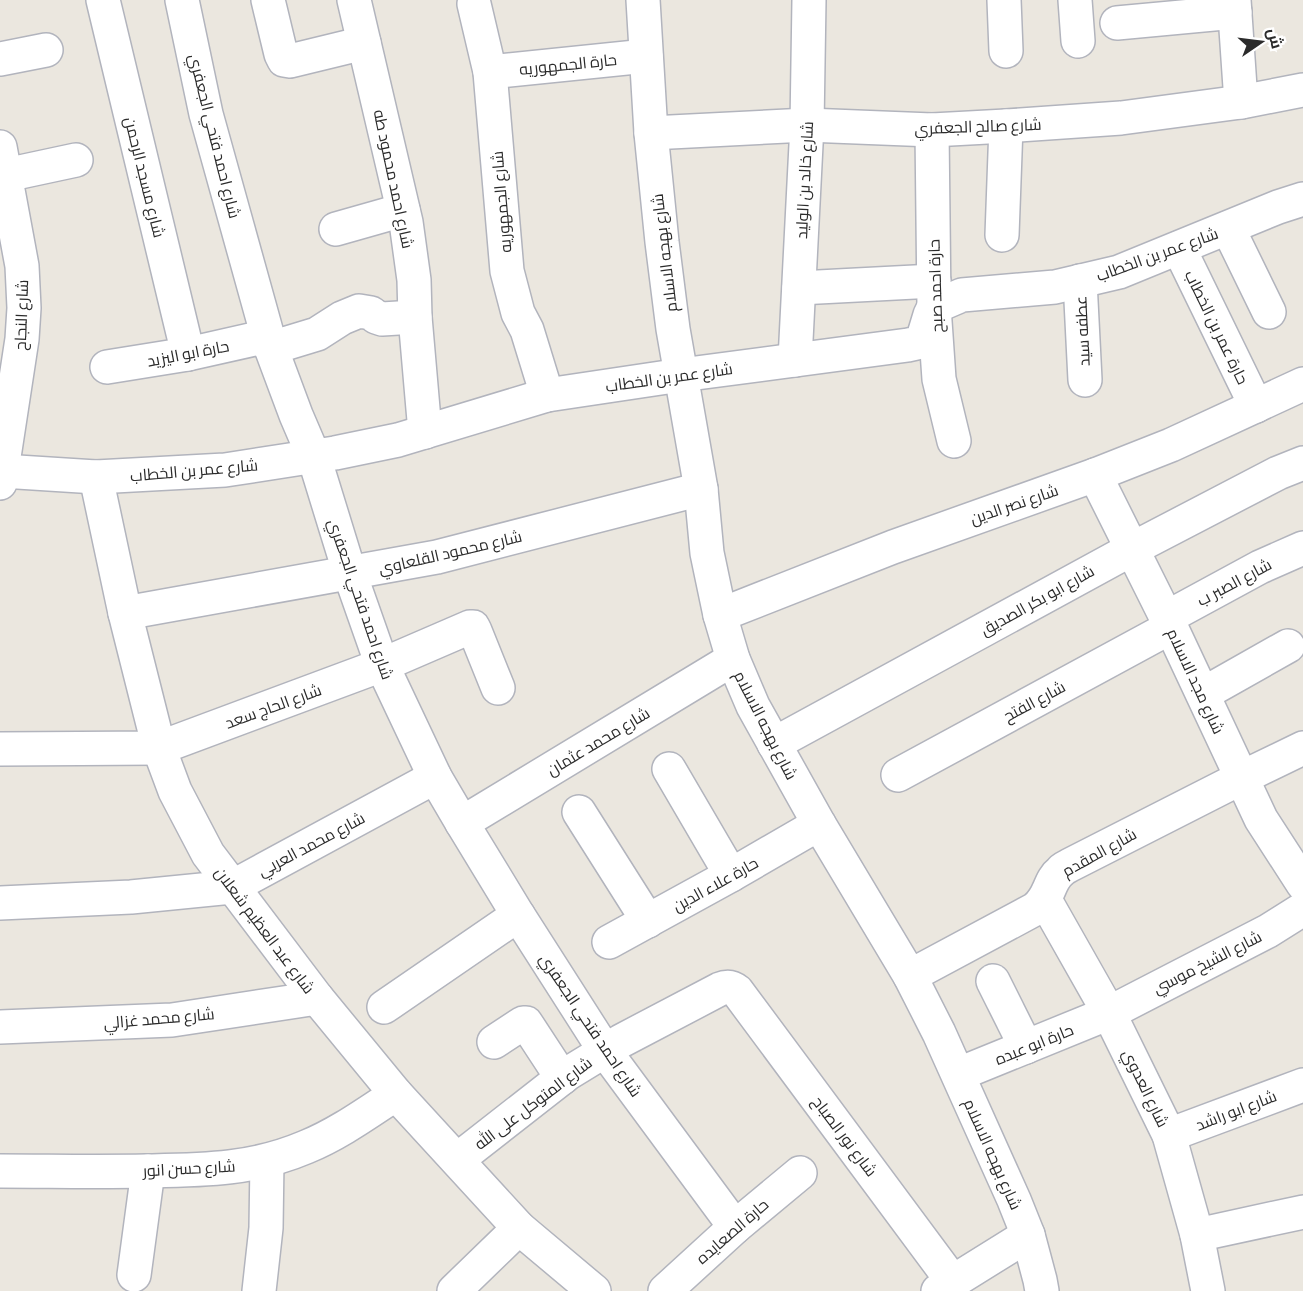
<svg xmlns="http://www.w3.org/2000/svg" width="1303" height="1291" viewBox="0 0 1303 1291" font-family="Commissioner,Cairo,sans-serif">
<rect width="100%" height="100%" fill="#ebe7df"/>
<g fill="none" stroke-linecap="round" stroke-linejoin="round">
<defs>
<g id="minor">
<polyline points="103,0 188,354"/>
<polyline points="182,0 206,114 271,348 296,415 314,457 350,574 382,665 435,777 462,823 518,915 605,1051 735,1227"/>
<polyline points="268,0 281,54 284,60 290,61 364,43"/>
<polyline points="354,0 406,222 414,280 415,317 425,432"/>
<polyline points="643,0 651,133 662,242 673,329 701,489 707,553 720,615 733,659 753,706 819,824 910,976 939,1033 1014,1200 1028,1235 1040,1280 1042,1291"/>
<polyline points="1004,0 1006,51"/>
<polyline points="1075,0 1078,41"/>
<polyline points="1234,0 1241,102"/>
<polyline points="474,4 490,72 507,271 518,313 527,330 547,395"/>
<polyline points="1117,23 1235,12"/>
<polyline points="0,59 46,50"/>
<polyline points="490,72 646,56"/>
<polyline points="932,130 934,307 939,379 954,441"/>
<polyline points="651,133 807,125 932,130 1006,126 1121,118 1241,102 1303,90"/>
<polyline points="0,147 22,266 24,308 22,339 0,483"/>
<polyline points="6,175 76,160"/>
<polyline points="1228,228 1269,312"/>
<polyline points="336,229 403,210"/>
<polyline points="1002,235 1006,126"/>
<polyline points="1179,248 1256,406"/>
<polyline points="1080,281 1085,380"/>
<polyline points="799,288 934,281"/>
<polyline points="271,348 317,334 342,318 359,311 371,313 376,317 382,319 415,317"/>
<polyline points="795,360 807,125 809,0"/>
<polyline points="107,367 188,354 268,336"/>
<polyline points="2,471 96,477 225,470 335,453 398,440 547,395 681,375 908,345 917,343 923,338 930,315 934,307 962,295 1055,287 1119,272 1278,207 1303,199"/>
<polyline points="1095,475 1171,627 1261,819 1303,884"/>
<polyline points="96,477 125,613 159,748 175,791 208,854 317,998 396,1094 519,1228 594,1291"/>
<polyline points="125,613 437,557 701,489"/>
<polyline points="720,615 893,547 1095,475 1171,445 1303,384"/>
<polyline points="1166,618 1260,567 1303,548"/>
<polyline points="1203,694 1288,646"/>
<polyline points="774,744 1132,549 1278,473 1303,463"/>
<polyline points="0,749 159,748 382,665 470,627 473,627 475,631 498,688"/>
<polyline points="669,769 731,875"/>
<polyline points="898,775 1171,627"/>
<polyline points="579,812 648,921"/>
<polyline points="462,823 733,659"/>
<polyline points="1045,900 1109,1013 1169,1135 1197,1235 1208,1291"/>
<polyline points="0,903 131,897 232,887 435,777"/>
<polyline points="609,942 731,875 819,824"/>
<path d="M910,976L1035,909C1051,897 1048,881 1061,871C1063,868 1067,867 1070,865L1241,778L1303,748"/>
<polyline points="993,981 1026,1047"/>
<polyline points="384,1007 518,915"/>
<polyline points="0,1027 172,1020 317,998"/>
<polyline points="494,1042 523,1023 526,1023 562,1078"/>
<polyline points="959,1074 1109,1013 1268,931 1303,909"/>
<polyline points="1169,1135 1303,1085"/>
<path d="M457,1160L567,1074L621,1041L720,989C727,986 731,986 737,991L953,1282"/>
<path d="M0,1171C49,1171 97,1172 146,1171C203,1170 252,1170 306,1147C338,1134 367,1113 396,1094"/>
<polyline points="1197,1235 1303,1212"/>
<polyline points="134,1275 148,1171"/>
<polyline points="259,1291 266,1228 267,1161"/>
<polyline points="454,1291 519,1228"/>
<polyline points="665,1291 735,1227 800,1173"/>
<polyline points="938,1291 1028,1235"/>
</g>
</defs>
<use href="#minor" stroke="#b2b4bd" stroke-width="36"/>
<use href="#minor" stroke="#fff" stroke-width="33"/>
</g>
<g text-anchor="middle" stroke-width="4.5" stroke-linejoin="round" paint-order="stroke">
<g font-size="16" fill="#2b2b2b" stroke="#fff">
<text transform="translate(568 64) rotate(-6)" y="6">حارة الجمهوريه</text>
<text transform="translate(978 126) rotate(-2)" y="6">شارع صالح الجعفري</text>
<text transform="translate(215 136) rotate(76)" y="6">شارع احمد فتحي الجعفري</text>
<text transform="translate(145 177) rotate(76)" y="6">شارع مسجد الرحمن</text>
<text transform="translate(394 179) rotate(78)" y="6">شارع احمد محمود طه</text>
<text transform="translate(804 180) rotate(-87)" y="6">شارع خالد بن الوليد</text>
<text transform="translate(501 202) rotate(-95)" y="6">شارع الجمهوريه</text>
<text transform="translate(664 253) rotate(-97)" y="6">شارع بهجه الاسلام</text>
<text transform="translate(1157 254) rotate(-20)" y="6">شارع عمر بن الخطاب</text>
<text transform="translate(935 286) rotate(-92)" y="6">حارة احمد صبح</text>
<text transform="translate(21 315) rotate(-88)" y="6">شارع النجاح</text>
<text transform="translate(1217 327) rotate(64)" y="6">حارة عمر بن الخطاب</text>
<text transform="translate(1082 331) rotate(-93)" y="6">عطفه سيد</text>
<text transform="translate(188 353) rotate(-11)" y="6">حارة ابو اليزيد</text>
<text transform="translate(669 377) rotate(-8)" y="6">شارع عمر بن الخطاب</text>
<text transform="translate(194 470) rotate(-5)" y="6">شارع عمر بن الخطاب</text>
<text transform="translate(1014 504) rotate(-19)" y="6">شارع نصر الدين</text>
<text transform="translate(450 552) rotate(-13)" y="6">شارع محمود القلعاوي</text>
<text transform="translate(1234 582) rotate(-28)" y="6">شارع الصبر ب</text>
<text transform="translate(361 599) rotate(71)" y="6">شارع احمد فتحي الجعفري</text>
<text transform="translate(1037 600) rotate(-29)" y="6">شارع ابو بكر الصديق</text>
<text transform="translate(1196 681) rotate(65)" y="6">شارع مجد الاسلام</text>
<text transform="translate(1034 701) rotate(-28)" y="6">شارع الفتح</text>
<text transform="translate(273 706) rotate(-20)" y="6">شارع الحاج سعد</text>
<text transform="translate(766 725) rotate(63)" y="6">شارع بهجه الاسلام</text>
<text transform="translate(598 741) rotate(-31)" y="6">شارع محمد عثمان</text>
<text transform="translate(311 844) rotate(-28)" y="6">شارع محمد العربي</text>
<text transform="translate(1099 852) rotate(-29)" y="6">شارع المقدم</text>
<text transform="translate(715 884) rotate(-29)" y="6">حارة علاء الدين</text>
<text transform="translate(265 930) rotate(53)" y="6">شارع عبد العظيم شعلان</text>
<text transform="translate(1207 962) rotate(-27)" y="6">شارع الشيخ موسي</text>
<text transform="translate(159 1018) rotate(-5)" y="6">شارع محمد غزالي</text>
<text transform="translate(591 1025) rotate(56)" y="6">شارع احمد فتحي الجعفري</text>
<text transform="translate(1034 1044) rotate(-22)" y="6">حارة ابو عبده</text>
<text transform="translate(1146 1088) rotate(64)" y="6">شارع العدوي</text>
<text transform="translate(533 1103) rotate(-37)" y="6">شارع المتوكل على الله</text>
<text transform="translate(1236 1110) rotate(-21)" y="6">شارع ابو راشد</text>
<text transform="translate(845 1136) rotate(53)" y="6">شارع نور الصباح</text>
<text transform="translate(993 1154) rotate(66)" y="6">شارع بهجه الاسلام</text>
<text transform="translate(189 1168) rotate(-3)" y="6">شارع حسن انور</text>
<text transform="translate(732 1231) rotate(-41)" y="6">حارة الصعايده</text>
</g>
</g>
<g transform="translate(1261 42) rotate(76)" stroke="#ffffff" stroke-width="4.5" paint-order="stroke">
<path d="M0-4.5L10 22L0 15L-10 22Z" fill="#2b2b2b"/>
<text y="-9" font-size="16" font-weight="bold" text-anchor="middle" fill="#2b2b2b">ش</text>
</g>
</svg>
